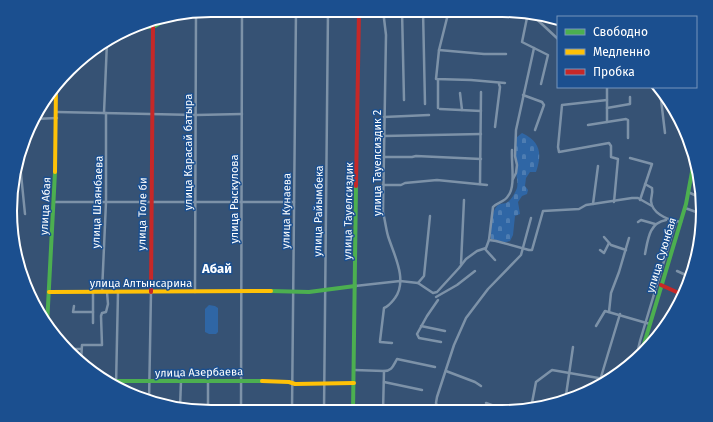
<svg xmlns="http://www.w3.org/2000/svg" width="713" height="422" viewBox="0 0 713 422" font-family="'Fira Sans',sans-serif">
<defs>
<pattern id="cemetery-stones" width="16" height="16" patternUnits="userSpaceOnUse"><rect width="16" height="16" fill="#2f66a5"/><path d="M2 7V4a2 2 0 0 1 4 0v3zM10 15v-3a2 2 0 0 1 4 0v3z" fill="#4e7db2"/></pattern>
</defs>
<rect width="100%" height="100%" fill="#365274"/>
<path fill="url(#cemetery-stones)" d="M522,133C541,142 542,154 536,172H530L526,178L525,186L528,190L527,194L522,196L518,202L520,214L515,216L513,235L510,241C503,244 498,240 491,239C491,229 490,214 497,206C500,203 503,204 506,203C511,201 515,193 517,188C518,183 517,178 516,173C516,161 516,150 516,138Z"/>
<polygon fill="#2f66a5" points="209,305 215,306 218,308 218,332 216,334 209,334 205,332 205,309"/>
<g fill="none" stroke-linecap="round" stroke-linejoin="round">
<g stroke="#7d92a8" stroke-width="2.5">
<path d="M383,10L386,35L383,212C385,220 386,229 388,236C394,255 408,280 395,298C391,303 389,306 384,308L380,341V342L392,343"/>
<polyline points="402,10 404,100"/>
<polyline points="423,10 425,104"/>
<polyline points="449,10 439,50 436,79 471,80 505,83"/>
<polyline points="528,13 522,42 548,55 541,84"/>
<polyline points="530,13 558,39"/>
<polyline points="439,50 484,54 506,54"/>
<polyline points="660,91 665,133"/>
<polyline points="460,93 462,110"/>
<polyline points="523,95 542,102 544,105 535,130"/>
<polyline points="607,100 562,105 558,147 559,152 609,143 611,146 611,157 618,159 614,202"/>
<polyline points="438,108 438,80"/>
<polyline points="607,108 630,104 630,97"/>
<polyline points="440,109 481,111"/>
<polyline points="57,112 196,115 242,114"/>
<polyline points="104,113 107,42"/>
<polyline points="384,117 429,115"/>
<polyline points="34,119 57,118"/>
<polyline points="607,122 607,87"/>
<polyline points="588,125 626,119 628,120 628,138"/>
<polyline points="495,127 500,87 499,84"/>
<polyline points="384,136 481,134"/>
<polyline points="19,154 25,214"/>
<polyline points="384,157 412,157 416,156 481,159"/>
<polyline points="630,158 652,164 640,200"/>
<polyline points="513,179 516,173 517,165 515,156 516,130 534,48"/>
<polyline points="480,184 481,92"/>
<path d="M645,184L652,188C653,193 651,197 651,201C652,213 666,219 676,221"/>
<polyline points="383,185 401,185 405,183 437,180 487,185"/>
<polyline points="688,192 699,197"/>
<polyline points="55,202 294,202"/>
<polyline points="593,204 598,166"/>
<polyline points="685,208 699,213"/>
<polyline points="638,222 641,220 655,224"/>
<polyline points="604,237 611,245 626,250"/>
<polyline points="489,240 496,241 529,250 532,250 543,211 579,209 586,205 632,198 638,198 652,206"/>
<polyline points="485,249 495,260"/>
<polyline points="600,250 604,253 609,243"/>
<path d="M645,254C648,239 649,223 666,220"/>
<polyline points="461,264 464,200"/>
<polyline points="677,271 688,276"/>
<polyline points="418,283 424,276 430,216"/>
<path d="M355,286L400,281L418,283L433,293L437,292L459,268L466,259L477,251L486,248L489,240L493,207C497,202 505,202 508,196C516,187 511,162 512,150"/>
<polyline points="102,292 106,202 106,113"/>
<polyline points="195,292 196,12"/>
<polyline points="436,297 457,285 475,271"/>
<polyline points="438,300 427,316 417,334 419,338 441,342"/>
<polyline points="74,306 73,312 93,312 93,323"/>
<polyline points="93,312 93,292"/>
<polyline points="609,312 611,293 619,272 629,238"/>
<polyline points="669,323 675,302"/>
<polyline points="421,326 445,331"/>
<polyline points="596,326 605,311 650,324"/>
<polyline points="74,354 74,349 81,349"/>
<polyline points="81,361 82,345 102,345 101,316 102,313 106,312 108,304 107,292"/>
<polyline points="635,362 640,341 676,221 681,222"/>
<polyline points="354,370 384,371 383,412"/>
<path d="M384,371C392,371 393,366 397,359L435,367"/>
<polyline points="446,371 475,382 481,386"/>
<polyline points="208,380 208,412"/>
<polyline points="384,382 422,390"/>
<polyline points="116,386 118,292"/>
<polyline points="598,387 620,314"/>
<polyline points="149,402 151,292"/>
<polyline points="565,402 573,347"/>
<polyline points="486,403 503,409 503,412"/>
<polyline points="384,407 404,412"/>
<polyline points="180,408 181,381"/>
<polyline points="531,408 536,382 552,370 610,380"/>
<polyline points="241,412 242,10"/>
<polyline points="292,412 296,10"/>
<polyline points="324,412 328,10"/>
<polyline points="439,412 436,403 437,397 454,345 466,318 488,289 521,255 531,218"/>
</g>
<g stroke="#4caf50" stroke-width="4">
<polyline points="136,26 153,27 172,16"/>
<polyline points="271,291 309,292 355,286"/>
<polyline points="47,325 55,172"/>
<polyline points="641,354 686,204 694,161"/>
<polyline points="106,381 262,381"/>
<polyline points="353,412 356,186"/>
</g>
<g stroke="#ffc107" stroke-width="4">
<polyline points="55,172 56,86"/>
<polyline points="49,292 271,291"/>
<polyline points="262,381 289,382 295,384 354,383"/>
</g>
<g stroke="#c62828" stroke-width="4">
<polyline points="356,186 359,10"/>
<polyline points="661,285 681,294"/>
<polyline points="151,292 153,27"/>
</g>
</g>
<g text-anchor="middle" stroke-width="3" stroke-linejoin="round" paint-order="stroke">
<g font-size="11" fill="#fff" stroke="#1b4f8f">
<text transform="translate(188 152) rotate(-90)" y="4">улица Карасай батыра</text>
<text transform="translate(377 163) rotate(-90)" y="4">улица Тауелсиздик 2</text>
<text transform="translate(234 199) rotate(-90)" y="4">улица Рыскулова</text>
<text transform="translate(97 202) rotate(-88)" y="4">улица Шаянбаева</text>
<text transform="translate(45 206) rotate(-87)" y="4">улица Абая</text>
<text transform="translate(286 211) rotate(-89)" y="4">улица Кунаева</text>
<text transform="translate(318 211) rotate(-89)" y="4">улица Райымбека</text>
<text transform="translate(348 211) rotate(-89)" y="4">улица Тауелсиздик</text>
<text transform="translate(142 214) rotate(-89)" y="4">улица Толе би</text>
<text transform="translate(661 255) rotate(-73)" y="4">улица Суюнбая</text>
<text x="141" y="287">улица Алтынсарина</text>
<text transform="translate(199 372) rotate(-1)" y="4">улица Азербаева</text>
</g>
<g font-size="13" font-weight="bold" fill="#fff" stroke="#1b4f8f">
<text x="217" y="273">Абай</text>
</g>
</g>
<path d="M0 0H713V422H0ZM211 17H502A194 194 0 0 1 696 211V211A194 194 0 0 1 502 405H211A194 194 0 0 1 17 211V211A194 194 0 0 1 211 17Z" fill="#1b4f8f" fill-rule="evenodd"/>
<path fill="none" stroke="#fff" stroke-width="2" d="M211 17H502A194 194 0 0 1 696 211V211A194 194 0 0 1 502 405H211A194 194 0 0 1 17 211V211A194 194 0 0 1 211 17Z"/>
<rect x="557" y="16" width="140" height="72" fill="#1b4f8f" stroke="#7695bc"/>
<rect x="565" y="29" width="20" height="6" fill="#4caf50" stroke="#7695bc"/>
<text x="593" y="36" font-size="12" fill="#ffffff">Свободно</text>
<rect x="565" y="49" width="20" height="6" fill="#ffc107" stroke="#7695bc"/>
<text x="593" y="56" font-size="12" fill="#ffffff">Медленно</text>
<rect x="565" y="69" width="20" height="6" fill="#c62828" stroke="#7695bc"/>
<text x="593" y="76" font-size="12" fill="#ffffff">Пробка</text>
</svg>
